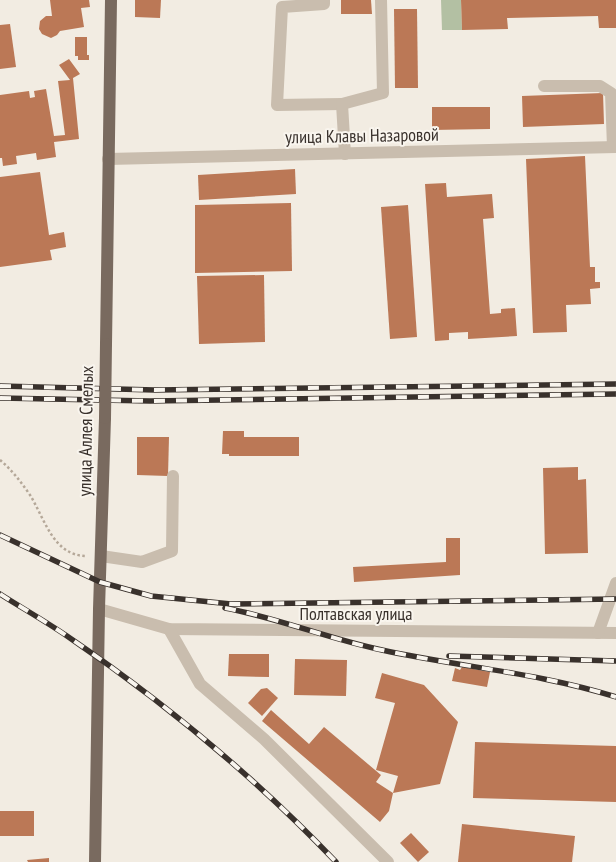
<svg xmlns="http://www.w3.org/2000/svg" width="616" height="862" viewBox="0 0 616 862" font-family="'PT Sans Narrow',sans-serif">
<rect width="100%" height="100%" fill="#f2ece2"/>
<polygon fill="#b3c0a3" points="441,0 461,0 462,30 442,30"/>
<g fill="#bb7856">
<polygon points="50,0 89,0 90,7 81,8 84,27 60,31 57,35 51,38 42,34 39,29 40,21 46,16 52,16"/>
<polygon points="135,0 161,0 160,18 135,17"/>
<polygon points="341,0 371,0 372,14 341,14"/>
<polygon points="461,0 616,0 616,28 599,28 598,16 507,18 508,29 462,30"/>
<polygon points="394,9 417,9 418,88 395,88"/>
<polygon points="10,24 16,67 0,69 0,25"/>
<polygon points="75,37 87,37 87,55 89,55 89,60 78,60 78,56 75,56"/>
<polygon points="69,59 80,74 73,78 79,139 54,142 56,157 37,160 36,153 16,156 17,164 3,166 2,158 0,158 0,95 29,91 30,98 35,97 34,91 46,89 54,136 65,135 58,81 70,80 59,65"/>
<polygon points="603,93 604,124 523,127 522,96"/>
<polygon points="432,107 490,107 490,129 432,130"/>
<polygon points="585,156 590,267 595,267 595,282 600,282 600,288 590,289 591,304 566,305 567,332 533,333 526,159"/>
<polygon points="295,169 296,194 199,200 198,175"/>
<polygon points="40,172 49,235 64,232 66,247 50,250 52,260 0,267 0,177"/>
<polygon points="446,183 447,197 492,194 494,218 483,219 490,314 501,313 501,309 515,308 517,336 468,339 468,332 449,333 449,340 435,341 425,184"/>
<polygon points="291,203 292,271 195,273 195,205"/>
<polygon points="408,205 417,337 390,339 381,207"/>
<polygon points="264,275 265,342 199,344 197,276"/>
<polygon points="223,431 244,431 244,437 299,437 299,456 229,456 229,454 222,454"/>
<polygon points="137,437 169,437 168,476 137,475"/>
<polygon points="578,467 578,480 586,479 588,553 545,554 543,468"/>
<polygon points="446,538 460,538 460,575 354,582 353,567 446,562"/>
<polygon points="229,654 269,654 269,677 228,676"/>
<polygon points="295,659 347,660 346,696 294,695"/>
<polygon points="462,667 490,672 487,687 452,681 455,668 460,670"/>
<polygon points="382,673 424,685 458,722 440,784 393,793 398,776 376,770 395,703 375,698"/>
<polygon points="267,688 278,698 262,716 248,703 261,689"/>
<polygon points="271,710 309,744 324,727 381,775 376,782 393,793 389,811 380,822 262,721"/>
<polygon points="475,742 616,746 616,802 473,798"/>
<rect x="0" y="811" width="34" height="25"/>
<polygon points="462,824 575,836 572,862 458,862"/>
<polygon points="411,833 429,852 418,862 400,843"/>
<polygon points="49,858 49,862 28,862 27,860"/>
</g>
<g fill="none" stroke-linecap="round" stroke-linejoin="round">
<path stroke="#b5a899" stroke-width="2.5" stroke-dasharray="2.5 2.5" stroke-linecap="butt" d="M0,460C12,470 21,482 30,495C45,519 53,556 87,556"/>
<g stroke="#c9bdae" stroke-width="12">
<polyline points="324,0 324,4 282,7 277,105 342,104"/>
<polyline points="544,86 600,86 611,93 613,147"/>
<polyline points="345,154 342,104 383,93 381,0"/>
<polyline points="108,159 616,147"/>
<polyline points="101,556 142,562 172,551 173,476"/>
<polyline points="99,609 169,629 616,633"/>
<polyline points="169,629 200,684 264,739 388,862"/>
<polyline points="598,633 616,583"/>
</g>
<g stroke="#796a5f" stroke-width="12">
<polyline points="106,344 111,0"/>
<polyline points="95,862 99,609 105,418"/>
</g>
<defs>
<g id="rail">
<polyline points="0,386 155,390 616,384"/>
<polyline points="0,398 150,401 616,394"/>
<polyline points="0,535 100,582 151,596 231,604 616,599"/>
<path d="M0,594C22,608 45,621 67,636C164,702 255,777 336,862"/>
<path d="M225,608C278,618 329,639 382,650C460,667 540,673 616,697"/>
<polyline points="449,656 616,661"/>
</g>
</defs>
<use href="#rail" stroke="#39312c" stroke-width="5.5"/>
<use href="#rail" stroke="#f9f5ee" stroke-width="4" stroke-dasharray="11" stroke-linecap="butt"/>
<polyline stroke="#796a5f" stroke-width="12" points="105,418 106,344"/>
</g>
<g text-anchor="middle" stroke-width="4" stroke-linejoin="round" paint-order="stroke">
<g font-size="18" fill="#39312c" stroke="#f9f5ee">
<text transform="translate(362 136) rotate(-1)" y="6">улица Клавы Назаровой</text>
<text transform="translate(86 431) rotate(-89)" y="6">улица Аллея Смелых</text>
<text x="356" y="620">Полтавская улица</text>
</g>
</g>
</svg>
